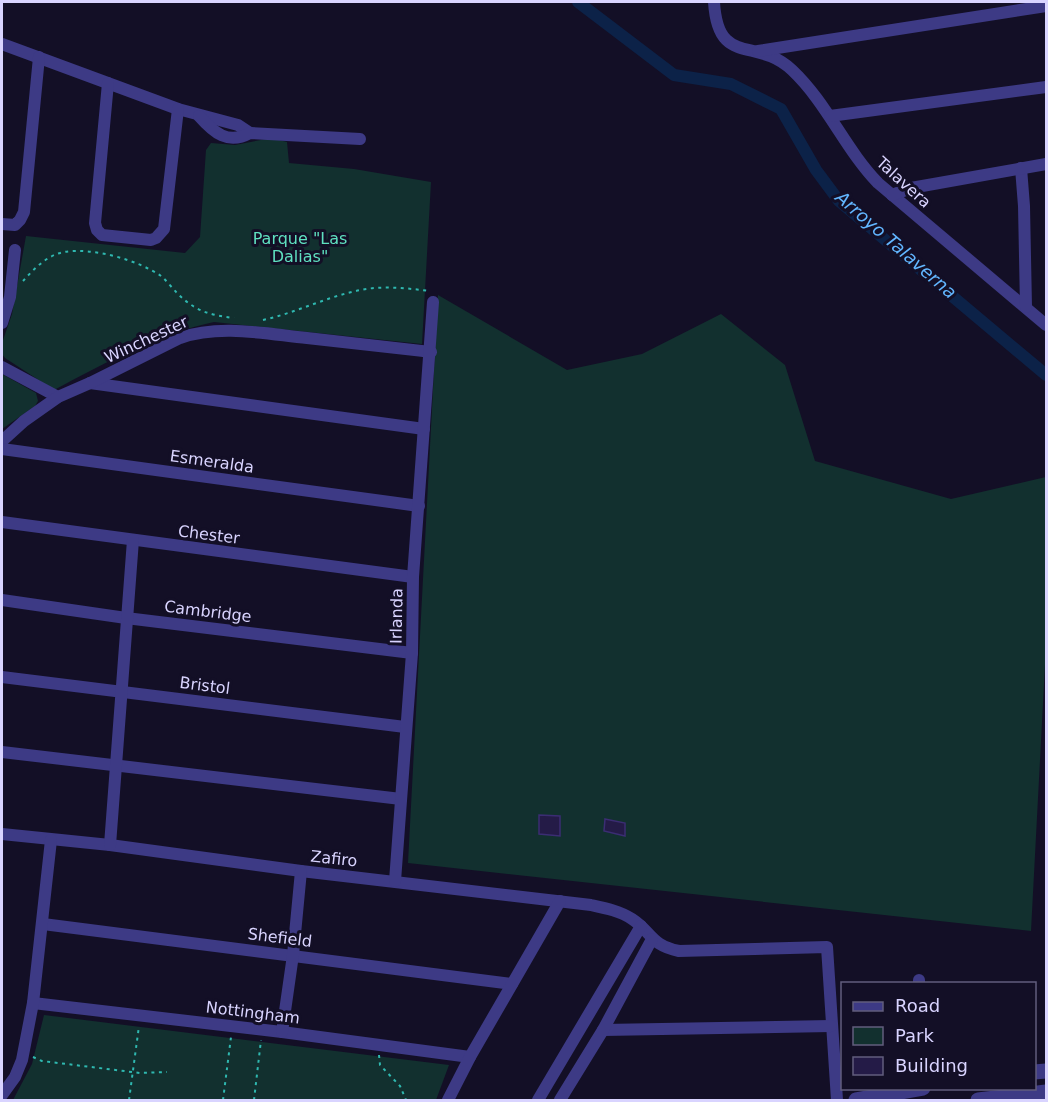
<svg xmlns="http://www.w3.org/2000/svg" width="1048" height="1102" viewBox="0 0 1048 1102" font-family="'DejaVu Sans',sans-serif">
<rect width="100%" height="100%" fill="#130f26"/>
<g fill="#12302f">
<path d="M271,138L287,142L289,163L354,169L431,182L422,344L214,322C157,334 105,363 54,390L5,358L2,354V343L12,314L26,236L185,253L200,237L206,150L211,143L235,145Z"/>
<polygon points="438,295 567,370 642,354 721,314 785,365 815,461 951,499 1046,477 1046,646 1031,931 408,863"/>
<polygon points="2,374 36,393 38,401 35,406 2,429"/>
<polygon points="44,1015 449,1065 436,1100 13,1100 32,1064"/>
</g>
<g fill="none" stroke-linecap="round" stroke-linejoin="round">
<polyline stroke="#0c2248" stroke-width="12" points="578,2 674,75 731,84 781,109 816,170 839,201 1046,375"/>
</g>
<g fill="#241b47" stroke="#3b2d73" stroke-width="1.5">
<polygon points="539,815 560,816 560,836 539,834"/>
<polygon points="605,819 625,823 625,836 604,831"/>
</g>
<g fill="none" stroke-linecap="round" stroke-linejoin="round">
<g stroke="#2fb8b0" stroke-width="2" stroke-dasharray="3 4.5" stroke-linecap="butt">
<path d="M23,281C34,269 47,255 64,252C92,247 138,260 161,276C166,280 172,288 177,293C195,311 209,315 234,318"/>
<path d="M263,320C295,313 324,298 356,291C380,285 405,288 430,291"/>
<polyline points="379,1055 380,1065 400,1086 406,1100"/>
<polyline points="33,1057 42,1061 140,1073 167,1072"/>
<polyline points="129,1100 139,1026"/>
<polyline points="223,1100 231,1037"/>
<polyline points="254,1100 261,1040"/>
<polyline points="395,1100 419,1100"/>
</g>
<g stroke="#3d3a85" stroke-width="12">
<path d="M714,2C718,68 756,36 792,70C827,103 845,149 878,183L1046,325"/>
<polyline points="2,44 178,109 238,125 250,133"/>
<polyline points="758,51 1046,6"/>
<polyline points="108,83 95,223 97,230 102,235 151,240 156,238 164,229 178,109"/>
<path d="M199,116C214,133 228,145 250,133L360,139"/>
<polyline points="830,116 1046,87"/>
<polyline points="1021,168 1024,206 1026,307"/>
<polyline points="892,195 911,188 1046,164"/>
<polyline points="2,224 15,225 20,220 24,212 39,57"/>
<polyline points="2,323 10,297 15,250"/>
<polyline points="2,367 58,397"/>
<polyline points="90,383 424,429"/>
<path d="M2,441L24,421L58,397L90,383L180,338C220,324 266,334 307,338C349,343 390,347 431,352"/>
<polyline points="2,449 419,506"/>
<polyline points="2,522 413,577"/>
<polyline points="2,600 126,618 412,653"/>
<polyline points="2,677 405,727"/>
<polyline points="2,752 401,799"/>
<path d="M2,834L110,845L301,871L591,905C605,908 620,911 632,919C652,932 650,945 679,951L827,947L837,1100"/>
<polyline points="110,845 133,540"/>
<polyline points="395,881 412,653 413,577 433,302"/>
<polyline points="43,924 512,984"/>
<polyline points="919,980 919,984"/>
<polyline points="33,1003 282,1032 470,1057"/>
<polyline points="603,1030 831,1026"/>
<polyline points="282,1032 293,955 301,871"/>
<polyline points="2,1095 15,1077 22,1060 33,1003 51,840"/>
<polyline points="448,1100 470,1057 560,901"/>
<polyline points="538,1100 641,926"/>
<polyline points="560,1100 603,1030 652,939"/>
</g>
<g stroke="#3d3a85" stroke-width="15">
<polyline points="1034,1072 1046,1071"/>
<polyline points="856,1100 923,1088"/>
<polyline points="978,1100 1046,1092"/>
</g>
</g>
<g text-anchor="middle" stroke-width="6" stroke-linejoin="round" paint-order="stroke">
<g font-size="16" fill="#d9d4ff" stroke="#130f26">
<text transform="translate(904 182) rotate(42)" y="6">Talavera</text>
<text transform="translate(146 339) rotate(-25)" y="6">Winchester</text>
<text transform="translate(212 461) rotate(8)" y="6">Esmeralda</text>
<text transform="translate(209 534) rotate(7)" y="6">Chester</text>
<text transform="translate(208 611) rotate(7)" y="6">Cambridge</text>
<text transform="translate(396 616) rotate(-89)" y="6">Irlanda</text>
<text transform="translate(205 685) rotate(7)" y="6">Bristol</text>
<text transform="translate(334 858) rotate(6)" y="6">Zafiro</text>
<text transform="translate(280 937) rotate(7)" y="6">Shefield</text>
<text transform="translate(253 1012) rotate(7)" y="6">Nottingham</text>
</g>
<g font-size="16" fill="#5fe0c0" stroke="#130f26">
<text x="300" y="244">Parque "Las<tspan x="300" dy="18">Dalias"</tspan></text>
</g>
<g font-size="18" font-style="italic" fill="#62b6ff" stroke="#130f26">
<text transform="translate(896 245) rotate(41)" y="6">Arroyo Talaverna</text>
</g>
</g>
<rect width="1048" height="1102" fill="none" stroke="#d9d4ff" stroke-width="6"/>
<rect x="841" y="982" width="195" height="108" fill="#130f26" stroke="#625e7d" stroke-width="1.5"/>
<rect x="853" y="1002" width="30" height="9" fill="#3d3a85" stroke="#625e7d" stroke-width="1.5"/>
<text x="895" y="1012" font-size="18" fill="#d9d4ff">Road</text>
<rect x="853" y="1027" width="30" height="18" fill="#12302f" stroke="#625e7d" stroke-width="1.5"/>
<text x="895" y="1042" font-size="18" fill="#d9d4ff">Park</text>
<rect x="853" y="1057" width="30" height="18" fill="#241b47" stroke="#625e7d" stroke-width="1.5"/>
<text x="895" y="1072" font-size="18" fill="#d9d4ff">Building</text>
</svg>
